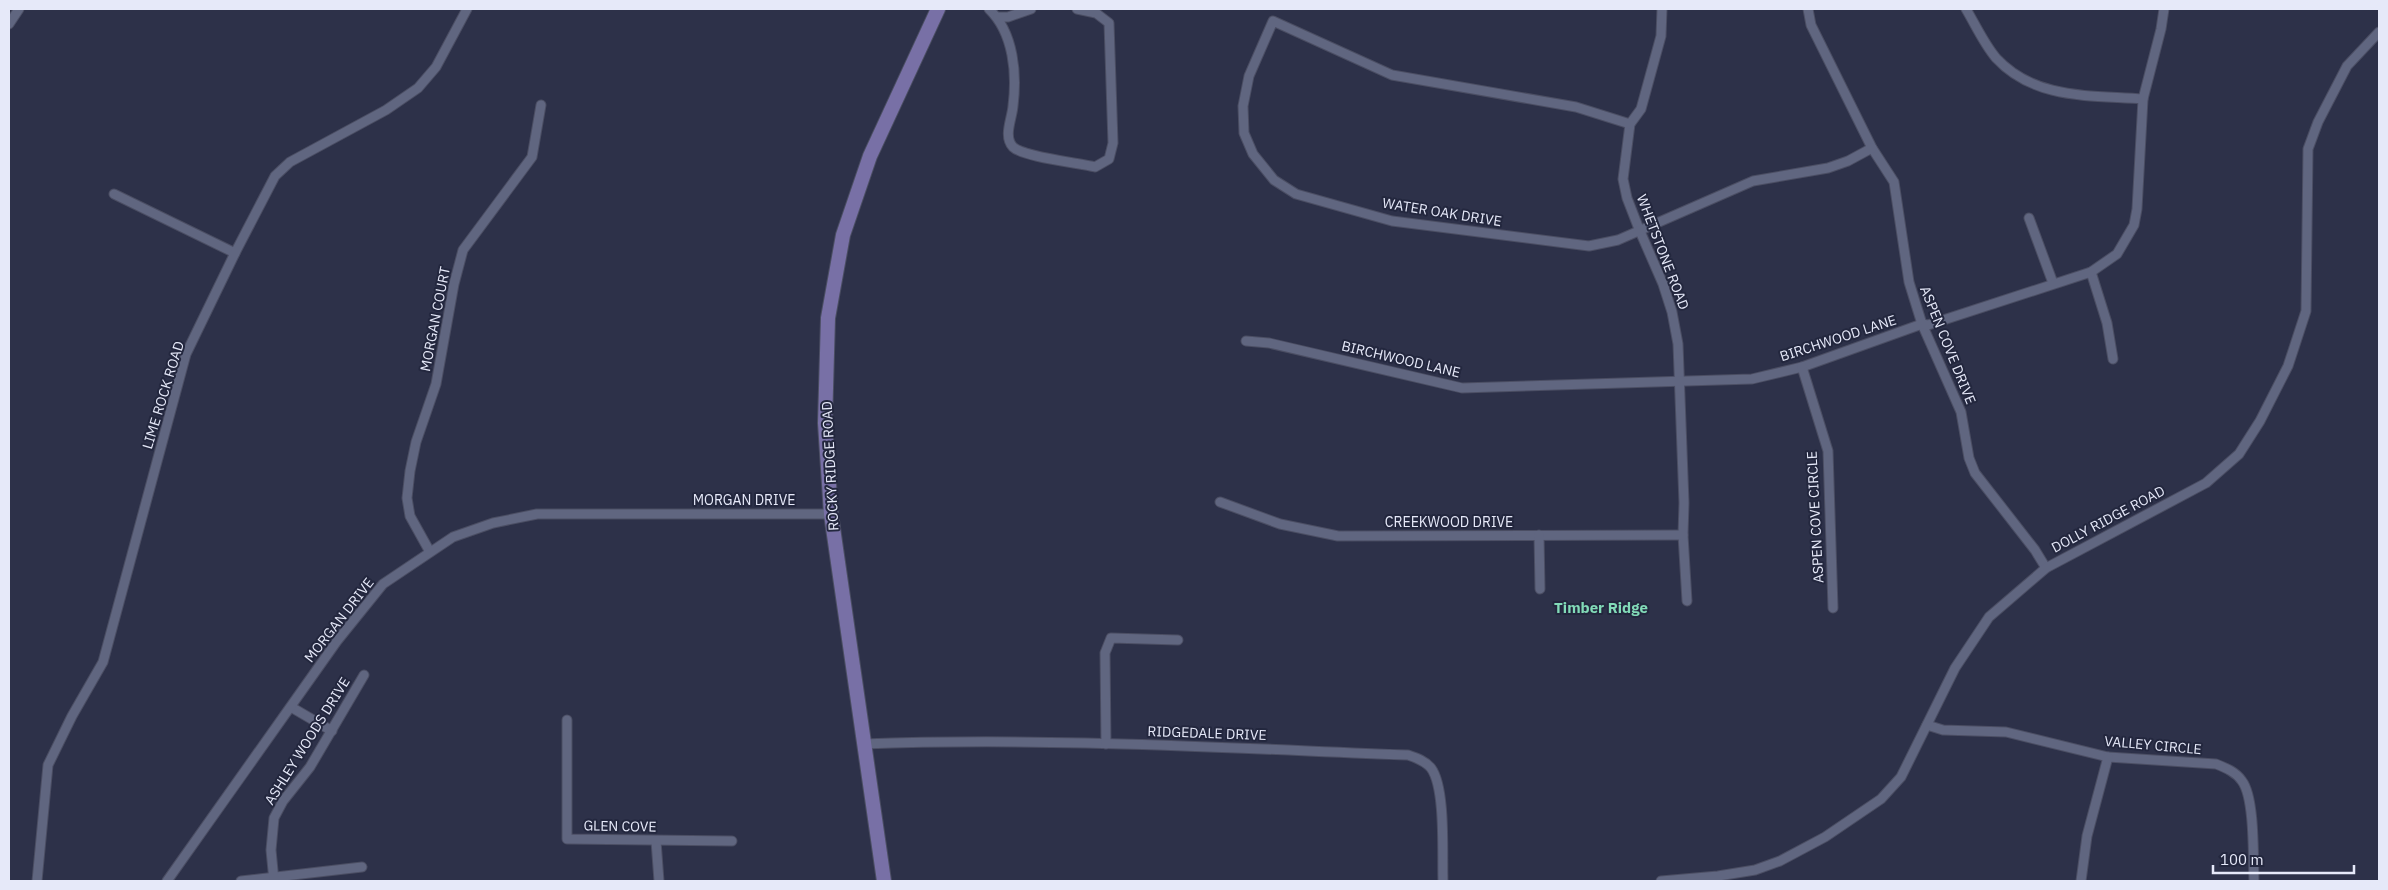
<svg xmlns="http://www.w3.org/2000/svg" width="2388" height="890" viewBox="0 0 2388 890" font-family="'IBM Plex Sans',sans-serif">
<rect width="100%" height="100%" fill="#2d3149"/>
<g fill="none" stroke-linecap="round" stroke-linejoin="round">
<defs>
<g id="street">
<path d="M989,9C1014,33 1017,74 1013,106C1012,119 1003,136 1013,147C1023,157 1079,163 1095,167L1109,159L1113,143L1109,23L1096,13L1077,9"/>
<polyline points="1662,9 1661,36 1641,109 1630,124 1623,179 1627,198 1639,229 1663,284 1672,312 1678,344 1684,503 1683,535 1687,601"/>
<polyline points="1808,9 1811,25 1872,148 1894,182 1909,282 1922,324 1961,412 1969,458 1975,473 2035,550 2046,568"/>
<path d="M1966,9C1975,24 1984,44 1996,58C2035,100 2090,95 2143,99"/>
<polyline points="998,17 1008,17 1031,9"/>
<polyline points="9,24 19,9"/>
<polyline points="1630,124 1576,107 1392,75 1273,21 1249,76 1243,106 1244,133 1253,154 1274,180 1296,194 1392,221 1589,246 1618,240 1753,181 1828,168 1848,161 1872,148"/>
<polyline points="114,194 235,253"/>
<polyline points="2029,218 2053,283"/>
<polyline points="2091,272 2107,323 2113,359"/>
<polyline points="1246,341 1269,343 1462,388 1752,379 1802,367 1922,324 1928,325 2091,272 2117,254 2134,225 2137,209 2143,99 2161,29 2164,9"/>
<polyline points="1802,367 1828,451 1833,608"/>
<polyline points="1220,502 1280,524 1338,536 1683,535"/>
<polyline points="1539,535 1540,589"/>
<polyline points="430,552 410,516 407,498 410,471 416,442 436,384 454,284 463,250 532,157 541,105"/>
<polyline points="291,707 332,731"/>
<polyline points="567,720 567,839 732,841"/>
<path d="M1927,725L1943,730L2006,732L2108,757L2216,764C2226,768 2236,772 2242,781C2255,798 2253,858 2254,881"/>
<path d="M863,744C1045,737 1226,748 1408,755C1417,758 1425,761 1431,768C1446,788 1442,855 1443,881"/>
<polyline points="1106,744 1105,653 1111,638 1178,640"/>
<polyline points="656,841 659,881"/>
<polyline points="37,881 48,765 72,716 103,662 186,354 235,253 275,176 290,162 386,110 418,88 436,67 467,9"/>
<polyline points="167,881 337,641 383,584 453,537 493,523 537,514 831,514"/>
<polyline points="241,881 362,867"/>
<polyline points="274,881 271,850 274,818 283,801 310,767 364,675"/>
<polyline points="1661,881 1718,876 1755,870 1780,861 1825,837 1881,799 1901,777 1955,668 1989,617 2046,568 2206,483 2239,454 2260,421 2288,366 2306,311 2308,149 2318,122 2347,66 2379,32"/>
<polyline points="2081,881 2087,836 2108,757"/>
</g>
<polyline id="secondary" points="884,881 831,514 825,423 828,318 843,235 870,156 938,9"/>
</defs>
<use href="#street" stroke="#4b4e63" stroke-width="11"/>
<use href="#secondary" stroke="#4b4e63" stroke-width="16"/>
<use href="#street" stroke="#606680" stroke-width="9"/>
<use href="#secondary" stroke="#7870a6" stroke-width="14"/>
</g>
<g text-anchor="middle" stroke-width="4" stroke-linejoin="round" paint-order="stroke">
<g font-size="14" fill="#e6e9f9" stroke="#23273e">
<text transform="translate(1442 212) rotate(9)" y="5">WATER OAK DRIVE</text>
<text transform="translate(1663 252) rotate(69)" y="5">WHETSTONE ROAD</text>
<text transform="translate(435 319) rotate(-79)" y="5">MORGAN COURT</text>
<text transform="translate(1838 338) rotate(-18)" y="5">BIRCHWOOD LANE</text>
<text transform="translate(1948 345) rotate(68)" y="5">ASPEN COVE DRIVE</text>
<text transform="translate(1401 359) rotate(13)" y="5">BIRCHWOOD LANE</text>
<text transform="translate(163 395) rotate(-73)" y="5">LIME ROCK ROAD</text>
<text transform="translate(830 466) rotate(-93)" y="5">ROCKY RIDGE ROAD</text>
<text x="744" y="505">MORGAN DRIVE</text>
<text transform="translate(1815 517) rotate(-93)" y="5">ASPEN COVE CIRCLE</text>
<text transform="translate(2108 519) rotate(-28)" y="5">DOLLY RIDGE ROAD</text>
<text x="1449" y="527">CREEKWOOD DRIVE</text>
<text transform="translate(339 620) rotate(-52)" y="5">MORGAN DRIVE</text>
<text transform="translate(1207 733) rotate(2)" y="5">RIDGEDALE DRIVE</text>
<text transform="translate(307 741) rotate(-58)" y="5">ASHLEY WOODS DRIVE</text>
<text transform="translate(2153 745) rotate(5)" y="5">VALLEY CIRCLE</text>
<text transform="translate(620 826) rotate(1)" y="5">GLEN COVE</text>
</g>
<g font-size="15" font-weight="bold" fill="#82dbb8" stroke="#23273e">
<text x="1601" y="613">Timber Ridge</text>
</g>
</g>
<rect width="2388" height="890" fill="none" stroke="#e6e9f9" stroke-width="20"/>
<path d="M2213 865v8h141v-8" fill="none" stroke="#e6e9f9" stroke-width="2.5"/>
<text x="2220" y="865" font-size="15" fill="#e6e9f9" stroke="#23273e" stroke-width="4" paint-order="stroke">100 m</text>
</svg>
